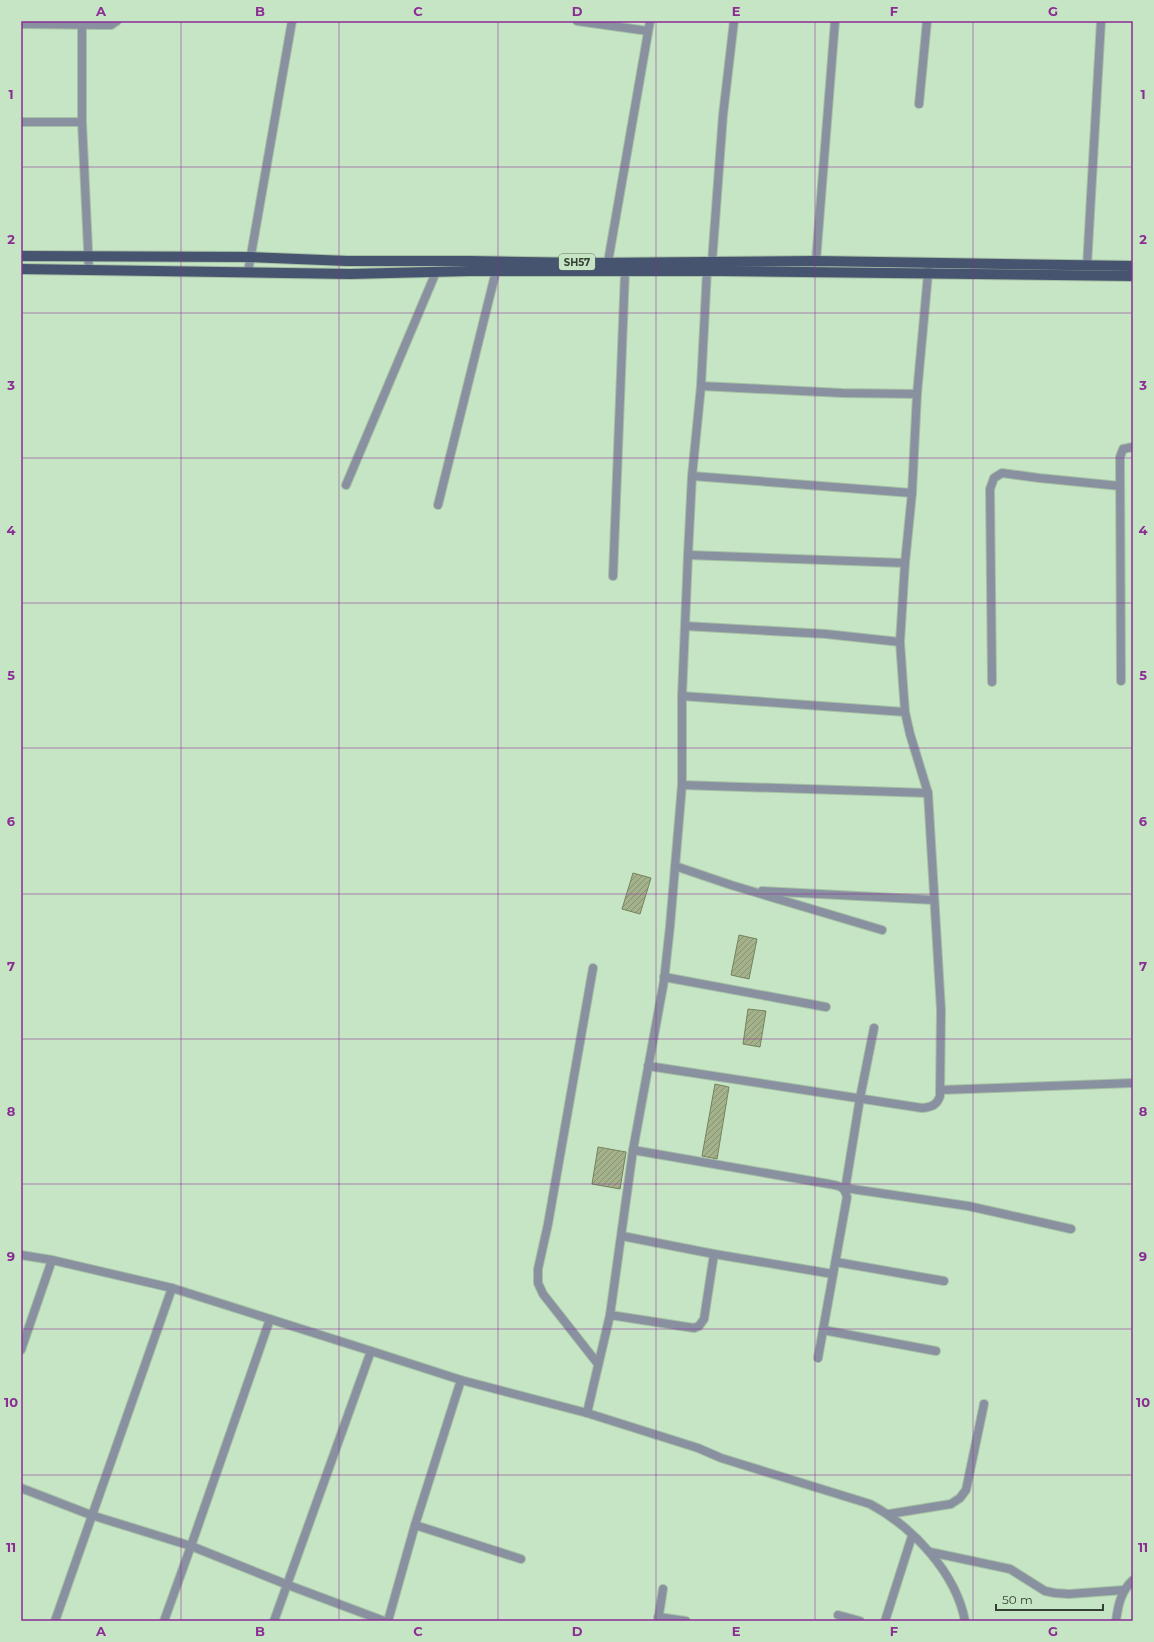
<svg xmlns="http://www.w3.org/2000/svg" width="1154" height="1642" viewBox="0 0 1154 1642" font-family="Montserrat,sans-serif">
<defs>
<pattern id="building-hatch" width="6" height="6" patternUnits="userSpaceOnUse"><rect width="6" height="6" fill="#a4b28c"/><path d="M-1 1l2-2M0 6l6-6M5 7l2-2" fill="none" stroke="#869273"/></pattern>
</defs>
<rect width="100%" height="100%" fill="#c6e5c5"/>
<g fill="url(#building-hatch)" stroke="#75825e">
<polygon points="633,873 651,878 640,914 622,909"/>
<polygon points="739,935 757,939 749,979 731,975"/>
<polygon points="748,1009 766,1011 760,1047 743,1044"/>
<polygon points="715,1084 729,1087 717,1159 702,1156"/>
<polygon points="598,1147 626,1152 620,1189 592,1184"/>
</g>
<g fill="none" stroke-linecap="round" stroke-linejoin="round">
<defs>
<g id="minor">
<polyline points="577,21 648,31"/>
<polyline points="21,24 102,25 111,25 117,21"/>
<polyline points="82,25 82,122 89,270"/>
<polyline points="919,104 927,21"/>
<polyline points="21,122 82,122"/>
<polyline points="816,261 835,21"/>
<polyline points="608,262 650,21"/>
<polyline points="1087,266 1101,21"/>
<polyline points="248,272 292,21"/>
<polyline points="701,386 842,393 917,394"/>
<polyline points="692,476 912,493"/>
<polyline points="346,485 436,272"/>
<polyline points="438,505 496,271"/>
<polyline points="688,555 905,563"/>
<polyline points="613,576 625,272"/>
<polyline points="685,626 826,634 900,642"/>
<polyline points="1121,681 1120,457 1123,449 1133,447"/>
<polyline points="992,682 990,489 994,478 1002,473 1039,478 1120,486"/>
<polyline points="682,696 905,712"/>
<polyline points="682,785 928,793"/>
<polyline points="675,866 731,885 882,930"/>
<polyline points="762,891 934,900"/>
<polyline points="593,968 548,1224 538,1269 538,1283 543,1294 598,1364"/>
<polyline points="664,977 826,1007"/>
<path d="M648,1066L922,1108C932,1107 937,1105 940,1096L941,1010L928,793L910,734L905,712L900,642L905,563L912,493L917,394L929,263"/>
<polyline points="940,1090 1133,1083"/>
<path d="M633,1150L829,1184C840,1186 844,1186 847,1197L818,1358"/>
<polyline points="845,1188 968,1206 1071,1229"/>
<polyline points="845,1190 860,1098 874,1028"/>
<polyline points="622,1236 714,1254 833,1274"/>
<polyline points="21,1255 52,1260 172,1288 371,1351 274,1621"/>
<polyline points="836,1262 944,1281"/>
<polyline points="610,1315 694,1328 699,1326 704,1319 714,1254"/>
<polyline points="823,1330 936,1351"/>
<polyline points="21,1350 52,1260"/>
<path d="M371,1351L461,1380L587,1413L698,1448L721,1458L870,1504C913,1527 956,1573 965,1621"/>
<polyline points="587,1413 610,1315 633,1150 664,981 670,926 682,785 682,696 688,555 692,476 701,386 707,271 712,262 723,115 734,21"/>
<polyline points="21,1488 91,1515 191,1546 288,1585 384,1621"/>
<polyline points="889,1514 951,1504 960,1498 966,1490 984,1404"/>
<polyline points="415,1525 521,1559"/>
<polyline points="930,1552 1010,1569 1045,1591 1055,1593 1069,1594 1124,1590"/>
<polyline points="838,1615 860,1621"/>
<polyline points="658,1617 686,1621"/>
<polyline points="55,1621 172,1288"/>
<polyline points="164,1621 191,1546 270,1319"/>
<polyline points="388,1621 415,1525 461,1380"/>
<polyline points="658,1621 663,1589"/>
<polyline points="885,1621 912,1536"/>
<path d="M1116,1621C1118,1605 1121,1591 1133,1580"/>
</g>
<g id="primary">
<polyline points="21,256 249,257 347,261 470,261 589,263 816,261 1133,266"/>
<polyline points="21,269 350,274 469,271 722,271 1133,276"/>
</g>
</defs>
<use href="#minor" stroke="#a6c1a5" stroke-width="10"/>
<use href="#primary" stroke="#a6c1a5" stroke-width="12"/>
<use href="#minor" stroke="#8991a0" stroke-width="8"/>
<use href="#primary" stroke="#47546f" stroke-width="10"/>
</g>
<path fill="none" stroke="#8c2c95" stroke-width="1" stroke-opacity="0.55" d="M181,21V1621M339,21V1621M498,21V1621M656,21V1621M815,21V1621M973,21V1621M21,167H1133M21,313H1133M21,458H1133M21,603H1133M21,748H1133M21,894H1133M21,1039H1133M21,1184H1133M21,1329H1133M21,1475H1133"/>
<g text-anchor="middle" stroke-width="3" stroke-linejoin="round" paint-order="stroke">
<rect fill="#c6e5c5" stroke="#5f725f" stroke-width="1" x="559" y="254" width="36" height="16" rx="3"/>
<g font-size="10" font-weight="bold" fill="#334033">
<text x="577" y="266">SH57</text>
</g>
</g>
<rect width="1154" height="1642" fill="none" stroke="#c6e5c5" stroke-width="44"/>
<path d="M996 1604v6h107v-6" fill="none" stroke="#334033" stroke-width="2"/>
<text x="1002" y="1604" font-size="12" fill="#334033" stroke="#c6e5c5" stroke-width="3" paint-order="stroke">50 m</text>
<rect x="22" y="22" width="1110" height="1598" fill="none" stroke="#8c2c95" stroke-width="1.5"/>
<g font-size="13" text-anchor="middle" font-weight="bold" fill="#8c2c95">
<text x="101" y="16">A</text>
<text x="260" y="16">B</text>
<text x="418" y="16">C</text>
<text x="577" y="16">D</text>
<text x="736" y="16">E</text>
<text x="894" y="16">F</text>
<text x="1053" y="16">G</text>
<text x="11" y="99">1</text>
<text x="1143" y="99">1</text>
<text x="11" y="244">2</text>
<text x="1143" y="244">2</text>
<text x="11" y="390">3</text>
<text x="1143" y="390">3</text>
<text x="11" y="535">4</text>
<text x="1143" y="535">4</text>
<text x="11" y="680">5</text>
<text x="1143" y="680">5</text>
<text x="11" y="826">6</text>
<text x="1143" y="826">6</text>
<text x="11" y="971">7</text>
<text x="1143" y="971">7</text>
<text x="11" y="1116">8</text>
<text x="1143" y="1116">8</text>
<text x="11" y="1261">9</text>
<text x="1143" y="1261">9</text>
<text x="11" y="1407">10</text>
<text x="1143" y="1407">10</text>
<text x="11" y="1552">11</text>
<text x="1143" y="1552">11</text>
<text x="101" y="1636">A</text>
<text x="260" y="1636">B</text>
<text x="418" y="1636">C</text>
<text x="577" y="1636">D</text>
<text x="736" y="1636">E</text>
<text x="894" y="1636">F</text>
<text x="1053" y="1636">G</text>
</g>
</svg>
